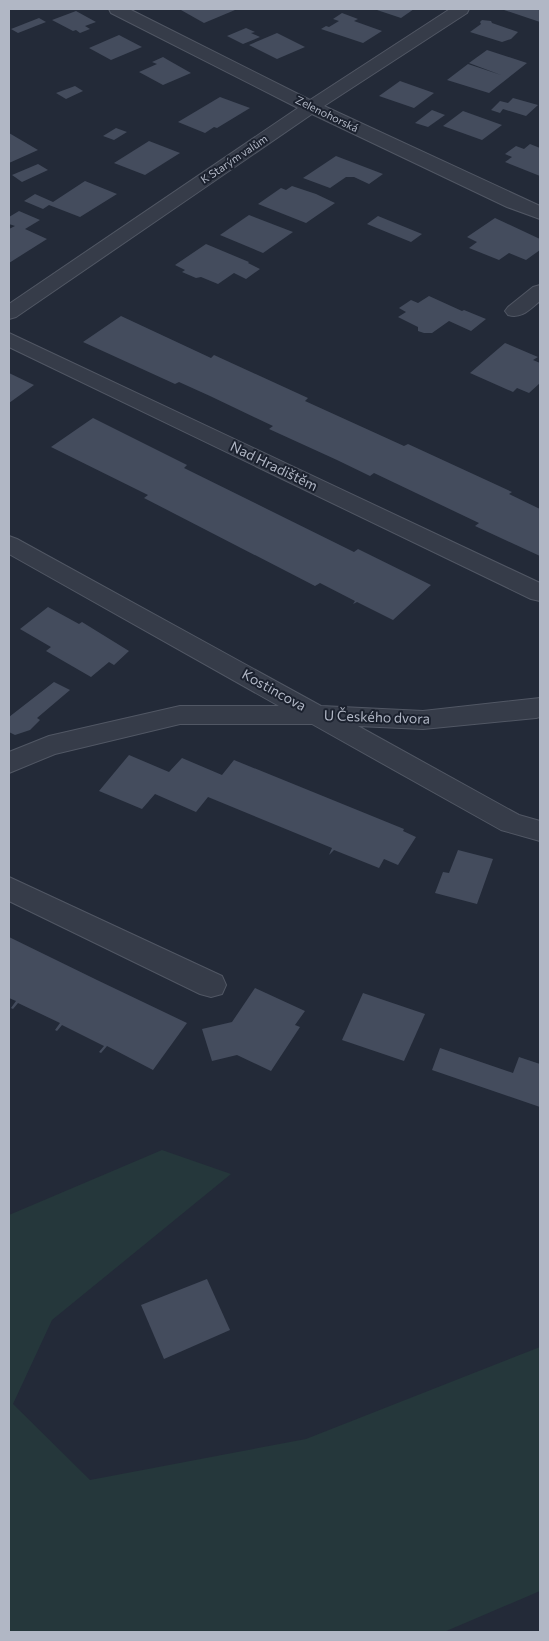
<svg xmlns="http://www.w3.org/2000/svg" width="549" height="1641" viewBox="0 0 549 1641" font-family="Commissioner,sans-serif">
<rect width="100%" height="100%" fill="#232a38"/>
<polygon fill="#25373b" points="162,1150 231,1174 52,1320 13,1404 90,1480 306,1439 540,1347 540,1591 444,1632 9,1632 9,1215"/>
<g fill="#444c5d">
<polygon points="185,9 233,9 235,10 204,23 181,10"/>
<polygon points="374,9 414,9 401,18"/>
<polygon points="507,9 540,9 540,22 504,10"/>
<polygon points="76,11 96,22 85,26 90,29 80,33 76,30 73,31 52,20"/>
<polygon points="342,13 358,19 354,21 382,31 363,43 321,29 326,26 329,27 339,21 333,19"/>
<polygon points="39,18 46,22 18,33 11,29"/>
<polygon points="482,20 491,21 492,23 518,32 511,39 502,42 470,32 481,24 480,22"/>
<polygon points="246,28 255,32 251,33 260,37 243,44 227,36"/>
<polygon points="277,33 305,47 277,59 249,45"/>
<polygon points="119,35 142,47 111,60 89,48"/>
<polygon points="487,50 527,63 489,93 447,80 468,64 501,75 469,63"/>
<polygon points="163,57 168,60 191,73 163,85 139,72 157,64 152,62"/>
<polygon points="400,81 434,93 414,108 379,96"/>
<polygon points="75,86 83,91 66,99 56,93"/>
<polygon points="220,97 250,108 217,128 214,127 205,133 178,122"/>
<polygon points="513,98 538,105 526,116 503,109 500,113 491,110 500,101 508,103"/>
<polygon points="432,110 445,115 428,127 415,123"/>
<polygon points="463,111 502,125 482,140 443,126"/>
<polygon points="116,128 127,132 114,140 103,136"/>
<polygon points="9,133 38,150 9,163"/>
<polygon points="149,141 180,153 145,175 114,163"/>
<polygon points="530,144 540,148 540,176 505,162 512,157 505,154 516,146 524,149"/>
<polygon points="336,156 383,174 369,184 354,177 346,177 330,188 303,178"/>
<polygon points="38,164 48,170 22,182 12,175"/>
<polygon points="85,181 117,194 80,217 49,205 43,209 24,201 35,194 53,202"/>
<polygon points="292,186 316,194 335,203 306,223 258,204 281,188 286,190"/>
<polygon points="19,211 40,220 25,229 47,239 9,263 9,229 15,226 9,224 9,217"/>
<polygon points="249,215 293,232 263,253 220,235"/>
<polygon points="378,216 422,234 411,242 367,224"/>
<polygon points="495,218 540,239 540,250 526,260 509,253 499,260 469,248 477,242 467,237"/>
<polygon points="206,244 249,262 248,263 260,269 246,279 234,273 218,284 201,277 196,278 182,272 185,270 175,265"/>
<polygon points="429,296 462,311 464,310 486,319 471,331 449,321 432,333 424,333 418,331 418,327 398,317 406,312 399,308 411,300 418,303"/>
<polygon points="121,316 211,358 214,355 308,398 305,401 404,446 408,444 512,492 509,494 540,509 540,556 475,526 479,523 374,473 370,476 337,460 269,429 273,426 210,396 179,382 175,384 83,342"/>
<polygon points="505,343 538,357 533,360 540,363 540,383 529,393 517,388 513,392 470,373"/>
<polygon points="9,373 34,385 9,403"/>
<polygon points="93,418 187,465 184,468 354,552 358,549 431,585 393,620 357,602 353,604 355,601 320,583 315,586 144,498 148,495 51,447"/>
<polygon points="48,607 79,624 82,622 129,651 114,665 109,662 91,677 46,651 51,647 20,629"/>
<polygon points="54,682 70,690 37,718 40,720 30,730 15,735 9,732 9,717"/>
<polygon points="129,755 169,772 182,758 222,775 234,760 404,829 403,831 416,837 398,865 384,859 379,868 334,850 329,855 332,848 208,797 196,812 155,794 142,809 99,791"/>
<polygon points="458,850 493,859 477,904 435,893 443,872 449,873"/>
<polygon points="9,937 97,980 187,1023 153,1070 107,1046 101,1053 99,1052 104,1046 62,1025 57,1031 55,1030 60,1023 18,1003 13,1009 11,1008 16,1001 9,998"/>
<polygon points="255,988 305,1011 295,1025 300,1027 271,1071 237,1055 212,1061 202,1029 232,1022"/>
<polygon points="363,993 425,1014 404,1061 342,1040"/>
<polygon points="440,1048 513,1073 519,1057 540,1064 540,1107 432,1070"/>
<polygon points="207,1279 230,1330 164,1359 141,1305"/>
</g>
<g fill="none" stroke-linecap="round" stroke-linejoin="round">
<defs>
<g id="minor">
<polygon points="109,9 129,9 310,100 450,9 469,9 467,13 324,106 540,206 540,219 507,207 312,114 16,317 9,319 9,304 298,108 111,13"/>
<path d="M540,285V301C530,309 522,319 508,315L505,311L508,307L533,287Z"/>
<polygon points="9,333 540,583 540,601 531,599 9,347"/>
<polygon points="9,536 17,539 321,706 423,711 540,698 540,717 536,718 423,729 358,726 519,815 540,821 540,841 501,830 312,724 180,724 55,754 9,773 9,752 49,736 180,706 279,706 9,554"/>
<polygon points="9,877 222,976 226,985 222,994 211,997 200,994 9,901"/>
</g>
</defs>
<use href="#minor" stroke="#515764" stroke-width="2"/>
<use href="#minor" fill="#363c49" fill-rule="evenodd"/>
</g>
<g text-anchor="middle" stroke-width="4" stroke-linejoin="round" paint-order="stroke">
<g font-size="11" fill="#b1b7c5" stroke="#1b212e">
<text transform="translate(327 114) rotate(26)" y="4">Zelenohorská</text>
<text transform="translate(234 159) rotate(-34)" y="4">K Starým valům</text>
</g>
<g font-size="14" fill="#b1b7c5" stroke="#1b212e">
<text transform="translate(274 466) rotate(26)" y="5">Nad Hradištěm</text>
<text transform="translate(274 690) rotate(29)" y="5">Kostincova</text>
<text transform="translate(377 717) rotate(2)" y="5">U Českého dvora</text>
</g>
</g>
<rect width="549" height="1641" fill="none" stroke="#b1b7c5" stroke-width="20"/>
</svg>
